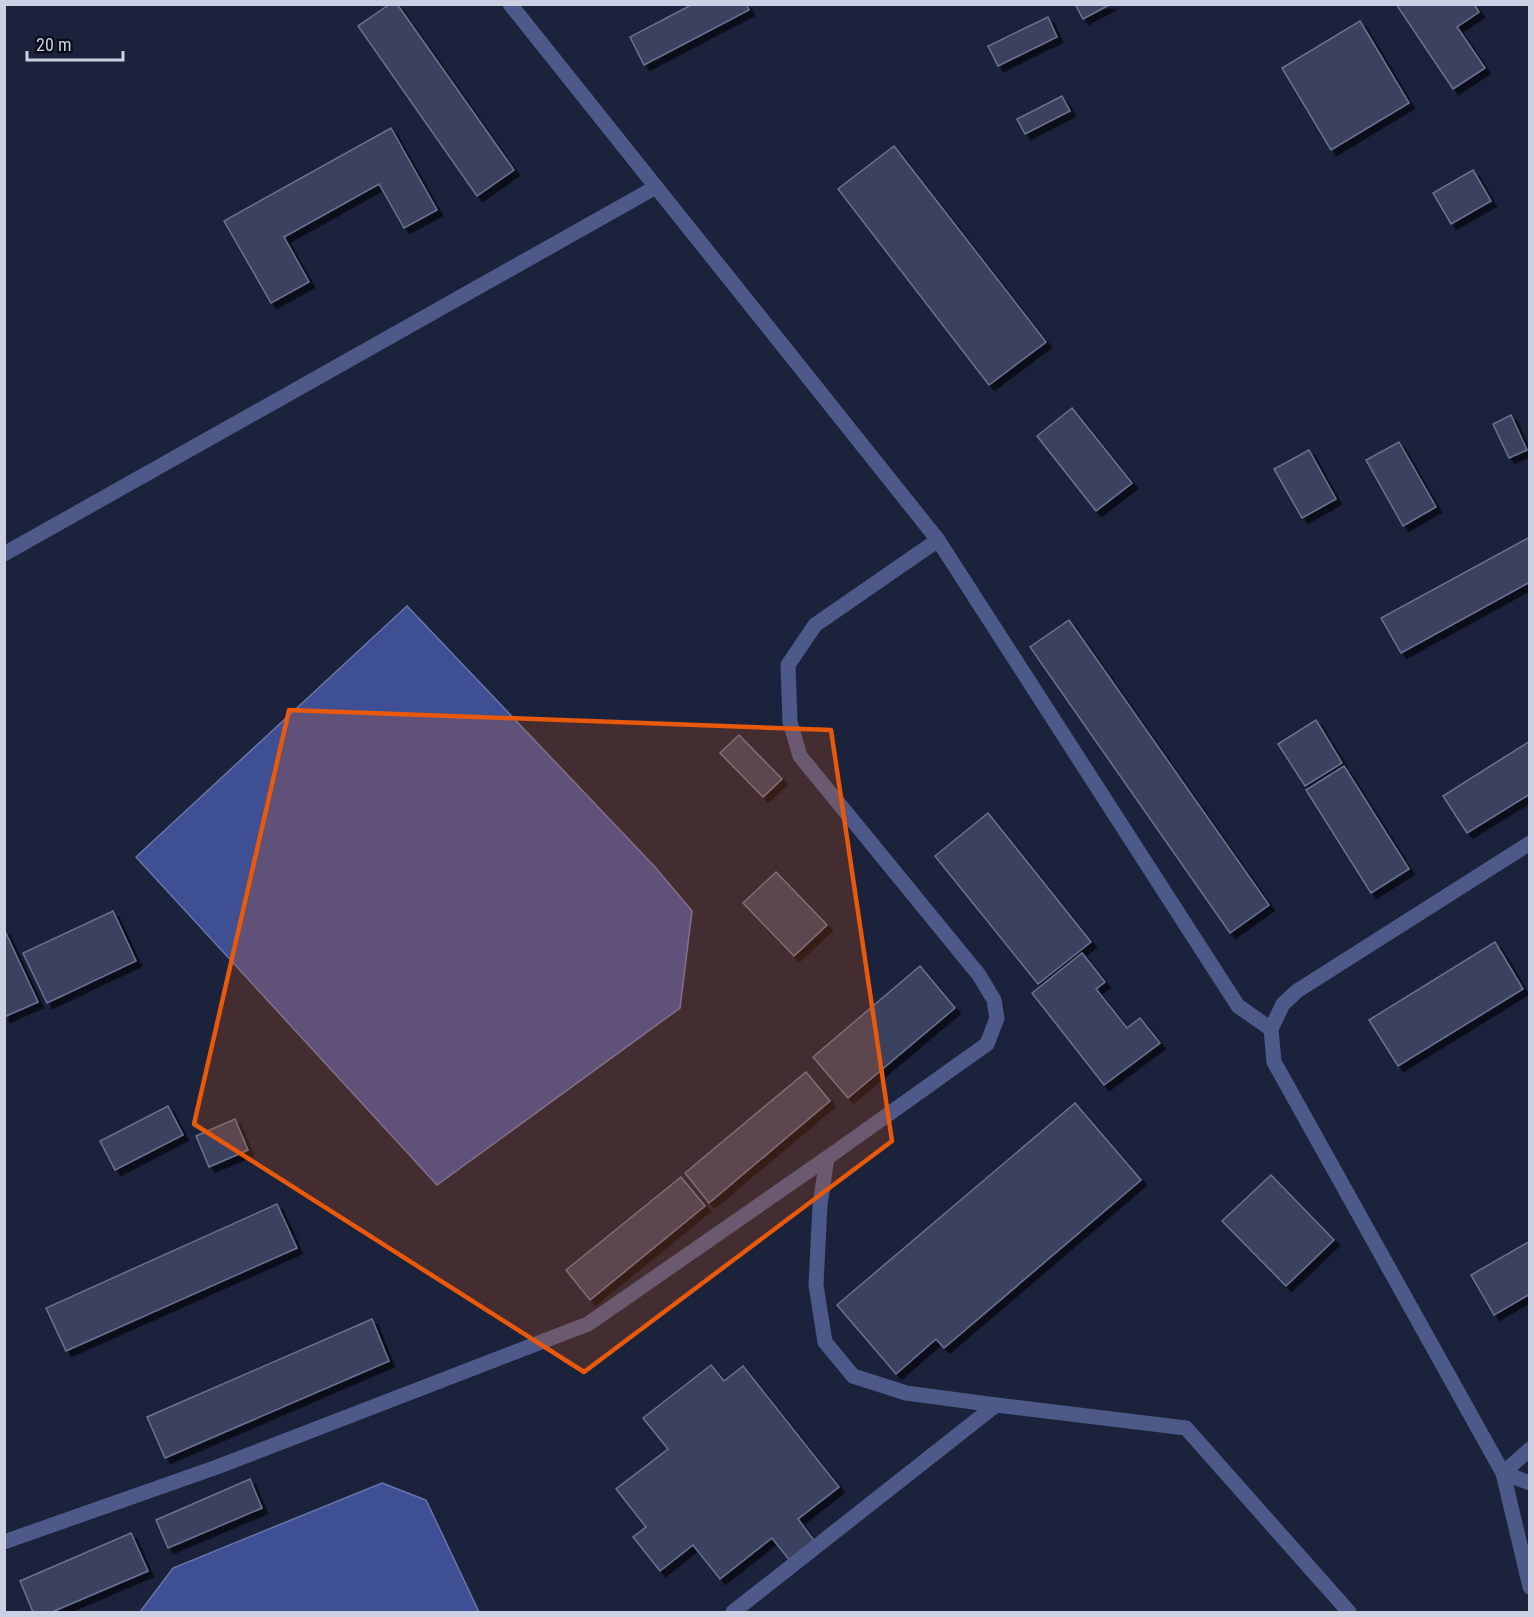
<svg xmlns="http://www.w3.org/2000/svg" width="1534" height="1617" viewBox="0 0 1534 1617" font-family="'Roboto Condensed',sans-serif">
<defs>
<filter id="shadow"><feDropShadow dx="5.5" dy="5.5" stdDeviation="0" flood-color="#0009"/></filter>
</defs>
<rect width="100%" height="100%" fill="#1b223b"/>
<g fill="#3f4f94" stroke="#6976ab" stroke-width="1.5">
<polygon points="407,606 655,867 692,911 680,1008 437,1185 136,857"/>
<polygon points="382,1483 426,1500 479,1612 140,1612 173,1568"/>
</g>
<g fill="#3a435e" stroke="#697291" stroke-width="1.5" filter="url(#shadow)">
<polygon points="390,4 397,4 514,170 477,196 358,26"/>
<polygon points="693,4 746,4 749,10 644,65 630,37"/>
<polygon points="1075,4 1111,4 1083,19"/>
<polygon points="1396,4 1474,4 1479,12 1457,27 1485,68 1453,89"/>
<polygon points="1048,17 1057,37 998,66 988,46"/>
<polygon points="1360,21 1409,103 1331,150 1282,68"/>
<polygon points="1062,96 1070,111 1025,134 1017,119"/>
<polygon points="391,128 437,210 404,228 379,184 284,237 309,282 271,303 224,221"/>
<polygon points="894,146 1046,342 989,385 838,189"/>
<polygon points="1473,170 1491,201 1451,224 1433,193"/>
<polygon points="1072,408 1132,483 1096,511 1037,436"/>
<polygon points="1511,415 1527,450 1509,458 1493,424"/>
<polygon points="1399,442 1436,507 1403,526 1366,460"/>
<polygon points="1309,450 1336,499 1302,518 1274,469"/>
<polygon points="1530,537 1530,582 1401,653 1381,618"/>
<polygon points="1069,620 1269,905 1230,933 1030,647"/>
<polygon points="1316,720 1342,763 1305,786 1278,744"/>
<polygon points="739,735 782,779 763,797 720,753"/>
<polygon points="1530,741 1530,794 1467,833 1443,796"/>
<polygon points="1344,766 1409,869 1371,893 1306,790"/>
<polygon points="988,813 1091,942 1038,984 935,856"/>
<polygon points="776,872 827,925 794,956 743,903"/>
<polygon points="113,911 136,961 47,1003 23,953"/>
<polygon points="4,929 38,1002 4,1017"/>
<polygon points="1495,942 1523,989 1398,1066 1369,1020"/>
<polygon points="1082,953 1105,982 1096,989 1127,1028 1140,1018 1160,1043 1104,1085 1032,993"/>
<polygon points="920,966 955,1008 848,1098 813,1057"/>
<polygon points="806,1072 830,1101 709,1203 685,1173"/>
<polygon points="1075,1103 1141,1180 944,1348 936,1339 896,1374 837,1305"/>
<polygon points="168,1106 183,1135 115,1170 100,1141"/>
<polygon points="235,1119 248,1150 209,1167 196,1136"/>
<polygon points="1271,1175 1334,1240 1286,1286 1222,1221"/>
<polygon points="681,1177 705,1206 590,1300 566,1270"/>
<polygon points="277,1204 297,1248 66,1351 46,1308"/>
<polygon points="1530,1241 1530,1294 1494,1315 1471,1275"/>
<polygon points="372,1319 389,1361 165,1458 147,1417"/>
<polygon points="711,1365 724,1381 743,1366 839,1487 798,1519 815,1542 791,1562 772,1538 720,1579 693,1545 660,1571 633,1537 646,1527 616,1489 668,1449 643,1418"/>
<polygon points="250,1479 262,1508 168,1548 156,1520"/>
<polygon points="131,1533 148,1571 52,1612 33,1612 20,1581"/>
</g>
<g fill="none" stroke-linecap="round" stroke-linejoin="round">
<g stroke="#4d5a89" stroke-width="15">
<polyline points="510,4 938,540 1238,1006 1271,1029"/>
<polyline points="938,540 815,625 788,665 790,722 800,756 979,975 994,1000 997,1018 987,1044 827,1158 820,1205 816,1285 825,1342 853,1376 906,1393 996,1405"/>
<polyline points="4,554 656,187"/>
<polyline points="1530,843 1297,991 1283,1004 1271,1029 1274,1062 1503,1473 1530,1587"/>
<polyline points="1530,1449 1503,1473 1530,1483"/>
<polyline points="4,1542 217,1467 588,1324 827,1158"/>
<polyline points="733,1612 996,1405 1186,1428 1349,1612"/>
</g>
</g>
<path fill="#e8590c" fill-opacity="0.2" stroke="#e8590c" stroke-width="4.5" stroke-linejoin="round" d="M289,710L831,730L892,1141L584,1372L194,1124Z"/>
<rect width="1534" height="1617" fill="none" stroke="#cbd1e2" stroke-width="12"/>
<path d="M27 51v9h96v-9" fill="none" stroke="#cbd1e2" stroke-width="3"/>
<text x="36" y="51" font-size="18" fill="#cbd1e2" stroke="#090c17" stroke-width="4.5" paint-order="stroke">20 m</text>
</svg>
